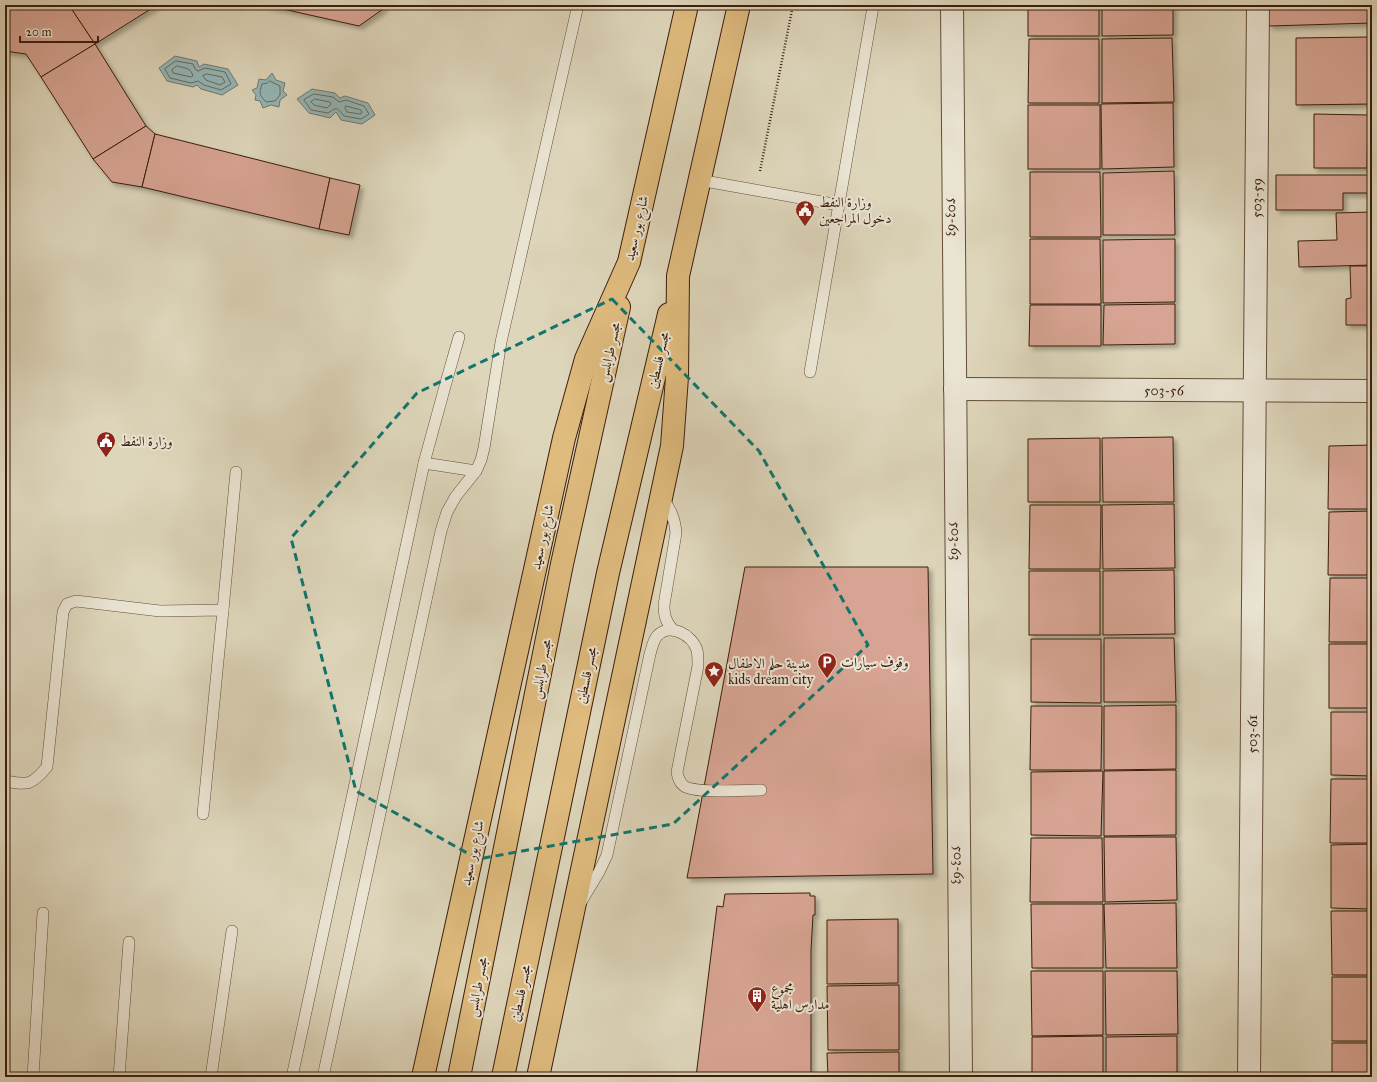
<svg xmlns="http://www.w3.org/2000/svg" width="1377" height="1082" viewBox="0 0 1377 1082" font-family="'IM FELL Great Primer',Amiri,serif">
<defs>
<filter id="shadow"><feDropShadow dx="3.5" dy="3.5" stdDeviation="2" flood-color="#0004"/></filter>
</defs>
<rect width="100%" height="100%" fill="#ded6bb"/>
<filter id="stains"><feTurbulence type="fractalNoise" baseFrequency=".005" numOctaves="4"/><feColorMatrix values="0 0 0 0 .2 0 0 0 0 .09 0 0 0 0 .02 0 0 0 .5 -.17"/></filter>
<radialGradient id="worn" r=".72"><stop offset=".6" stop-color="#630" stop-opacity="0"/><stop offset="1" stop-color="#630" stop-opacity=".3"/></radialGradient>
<g fill="#95b7b7" stroke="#717a73">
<polygon points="175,56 197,61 199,67 204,64 228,69 238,85 222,95 201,89 197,85 193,87 167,81 159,68"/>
<polygon points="272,73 276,80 285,83 283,91 287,95 280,100 279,107 271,105 263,108 260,101 255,100 256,95 252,90 257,88 259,79 266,80"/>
<polygon points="312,89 335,93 340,98 345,96 368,103 375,115 362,124 341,120 336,112 330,118 309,113 297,99"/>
</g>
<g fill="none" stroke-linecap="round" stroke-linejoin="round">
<g stroke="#686a62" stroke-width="1">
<polygon points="176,61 193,64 195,69 198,71 205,68 225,72 231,84 221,90 204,85 198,81 191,83 170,78 165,69"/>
<path d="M177,66C185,68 191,68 193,76L191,77L173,73L172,70Z"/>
<polygon points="207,74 222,77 225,82 220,85 206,80 203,76"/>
<path d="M270,81L280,86V95L275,101L266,102C259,94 259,95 262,84L267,83Z"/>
<path d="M314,94L333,97L339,102L346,100L364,106L369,114L361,119L344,116C337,108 338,106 328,113L311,110L304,100Z"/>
<polygon points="315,99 330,102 331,104 327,108 314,105 311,102"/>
<polygon points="346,106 361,110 362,113 360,114 347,112 345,108"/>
</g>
</g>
<g fill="#d7a493" stroke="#3a1e0d" filter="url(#shadow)">
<polygon points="6,5 69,5 95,44 41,77 26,54 5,51 5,11"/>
<polygon points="69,5 157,5 95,44"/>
<polygon points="265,5 383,5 383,9 359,26"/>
<rect x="1028" y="5" width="71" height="31"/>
<polygon points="1102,5 1173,5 1173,35 1102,36"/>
<polygon points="1268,5 1372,5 1372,23 1269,26"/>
<polygon points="1371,37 1372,104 1296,105 1296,38"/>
<polygon points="1172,38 1174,102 1102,103 1102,39"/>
<polygon points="1029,39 1099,39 1099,103 1028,103"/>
<polygon points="95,44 146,126 93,159 41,77"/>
<polygon points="1173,103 1174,167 1102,169 1101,104"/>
<rect x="1028" y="105" width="72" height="64"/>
<polygon points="1314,114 1368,115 1367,168 1314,168"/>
<polygon points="146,126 155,134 142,187 112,182 93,159"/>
<polygon points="155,134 330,178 319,229 142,187"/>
<polygon points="1174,171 1175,235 1103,235 1103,173"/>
<polygon points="1030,172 1100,172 1101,237 1030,237"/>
<polygon points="1276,175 1372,175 1372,193 1343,193 1343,210 1276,210"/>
<polygon points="330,178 360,185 349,235 319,229"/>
<polygon points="1372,212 1372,265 1299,267 1298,241 1337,240 1336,213"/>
<polygon points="1030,239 1100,239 1101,304 1030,304"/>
<polygon points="1175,239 1175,302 1103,303 1103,240"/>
<polygon points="1350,266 1369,266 1370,325 1346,325 1346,299 1351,298"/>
<polygon points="1175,304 1175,344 1103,345 1104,305"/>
<polygon points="1030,305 1101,305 1101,346 1029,346"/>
<polygon points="1173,437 1174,502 1103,502 1102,438"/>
<polygon points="1100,438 1100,502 1028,502 1028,439"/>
<polygon points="1372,445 1372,509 1328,509 1329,446"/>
<polygon points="1174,504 1175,568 1103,569 1102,505"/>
<polygon points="1030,505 1101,505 1100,569 1029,569"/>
<polygon points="1372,511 1372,575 1328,575 1329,512"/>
<polygon points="745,567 928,567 933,874 687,878"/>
<polygon points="1174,570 1175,634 1103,635 1103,571"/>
<rect x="1029" y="571" width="71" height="64"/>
<polygon points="1330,578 1372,578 1372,642 1329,642"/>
<polygon points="1104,638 1174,638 1176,702 1104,702"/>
<polygon points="1031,639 1101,639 1101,703 1031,702"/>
<rect x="1329" y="644" width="43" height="64"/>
<polygon points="1176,705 1176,769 1104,770 1104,706"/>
<polygon points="1031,706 1102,706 1101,770 1030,770"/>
<polygon points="1331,712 1372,712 1372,776 1331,775"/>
<polygon points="1176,770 1176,835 1104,836 1104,771"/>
<polygon points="1103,771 1101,836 1031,835 1031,772"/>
<polygon points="1331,779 1372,779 1372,843 1330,843"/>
<polygon points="1104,837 1176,837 1177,900 1105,902"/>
<polygon points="1031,838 1102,838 1103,902 1030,902"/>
<polygon points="1372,844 1372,909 1331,908 1331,845"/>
<polygon points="810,893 810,896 815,896 815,915 813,915 811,950 811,1077 696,1077 717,906 723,907 725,894"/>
<polygon points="1176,903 1177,968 1106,968 1104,904"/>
<polygon points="1031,904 1103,904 1103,968 1032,968"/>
<polygon points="1331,911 1372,911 1372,975 1332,975"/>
<polygon points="898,919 898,983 827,984 827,920"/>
<polygon points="1031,971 1103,971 1103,1035 1032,1036"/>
<polygon points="1105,971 1177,971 1178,1034 1106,1035"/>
<rect x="1332" y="977" width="40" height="64"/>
<polygon points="899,985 899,1050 828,1050 827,986"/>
<polygon points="1103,1036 1103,1077 1032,1077 1032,1037"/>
<polygon points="1177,1036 1177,1077 1106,1077 1106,1037"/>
<rect x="1332" y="1043" width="40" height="34"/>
<polygon points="899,1052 899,1077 828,1077 827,1053"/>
</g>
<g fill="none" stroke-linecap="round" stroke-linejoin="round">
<defs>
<g id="lane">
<polyline points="699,180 839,205"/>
<polyline points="810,372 873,7"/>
<polyline points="424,463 476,471"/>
<path d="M661,496C670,508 675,518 676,533L664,605C664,616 666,622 673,630"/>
<polyline points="223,610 236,472"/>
<path d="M5,781C28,785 31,786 47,767L63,612L67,604L76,601L160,611L223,610L203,814"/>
<path d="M581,902L599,872L607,855L650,654C652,648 653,641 657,636C670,622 692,635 697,650C698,654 698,661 698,666L677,772C678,778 679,782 684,786C696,794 745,790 761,790"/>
<polyline points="33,1077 43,913"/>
<polyline points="119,1077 129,942"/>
<polyline points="211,1077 232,931"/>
<polyline points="292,1077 424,463 447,379 459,337"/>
<polyline points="323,1077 441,531 447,512 456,496 476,471 481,460 484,448 501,342 578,5"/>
</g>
<g id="street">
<path id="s1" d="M952,5L961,1077"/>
<path id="s2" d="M955,389L1372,391"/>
<path id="s3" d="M1249,1077L1258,5"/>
</g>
<g id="primary">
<polyline points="423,1077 564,438 586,359 629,262 687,5"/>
<polyline points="459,1077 562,564 619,307"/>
<polyline points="503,1077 608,573 669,314"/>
<polyline points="538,1077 672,446 677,377 678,276 739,5"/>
</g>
</defs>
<use href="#lane" stroke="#634c38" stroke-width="12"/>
<use href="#street" stroke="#634c38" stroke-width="24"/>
<use href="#primary" stroke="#3a1e0d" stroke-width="24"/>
<polyline stroke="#3a1e0d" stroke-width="2.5" stroke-dasharray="1 2" stroke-linecap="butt" points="760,171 793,5"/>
<use href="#lane" stroke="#eae4d3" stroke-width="11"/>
<use href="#street" stroke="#eae4d3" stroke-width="22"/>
<use href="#primary" stroke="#dfbb7e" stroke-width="22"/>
</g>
<path fill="none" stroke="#0f766e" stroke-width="3" stroke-dasharray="8 5" stroke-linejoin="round" d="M612,299L759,451L868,645L673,824L478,859L356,791L291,538L417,393Z"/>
<defs>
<symbol id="civic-pin" viewBox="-11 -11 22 30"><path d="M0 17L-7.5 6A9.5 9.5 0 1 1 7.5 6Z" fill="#8f2418" stroke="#eae4d3"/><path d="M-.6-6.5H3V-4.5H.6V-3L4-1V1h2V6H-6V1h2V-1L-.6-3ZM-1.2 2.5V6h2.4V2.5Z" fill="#fff"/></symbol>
<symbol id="parking-pin" viewBox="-11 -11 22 30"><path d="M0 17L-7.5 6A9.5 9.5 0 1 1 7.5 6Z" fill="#8f2418" stroke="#eae4d3"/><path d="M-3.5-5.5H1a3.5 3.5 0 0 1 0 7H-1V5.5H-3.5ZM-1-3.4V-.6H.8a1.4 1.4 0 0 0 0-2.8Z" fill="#fff"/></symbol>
<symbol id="sight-pin" viewBox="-11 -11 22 30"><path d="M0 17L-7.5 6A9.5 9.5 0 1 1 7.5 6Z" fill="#8f2418" stroke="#eae4d3"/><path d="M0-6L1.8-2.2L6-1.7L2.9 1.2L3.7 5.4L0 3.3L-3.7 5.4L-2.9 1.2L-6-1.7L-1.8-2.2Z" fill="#fff"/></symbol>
<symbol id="building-pin" viewBox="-11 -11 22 30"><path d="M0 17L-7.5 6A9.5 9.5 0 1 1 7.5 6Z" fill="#8f2418" stroke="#eae4d3"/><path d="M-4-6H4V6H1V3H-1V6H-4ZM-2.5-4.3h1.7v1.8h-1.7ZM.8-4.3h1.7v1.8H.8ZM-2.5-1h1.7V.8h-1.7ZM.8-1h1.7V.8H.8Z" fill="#fff"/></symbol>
</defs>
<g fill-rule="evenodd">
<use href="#civic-pin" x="794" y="199" width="22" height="30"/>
<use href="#civic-pin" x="95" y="430" width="22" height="30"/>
<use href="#parking-pin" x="816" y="651" width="22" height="30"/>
<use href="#sight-pin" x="703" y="660" width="22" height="30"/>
<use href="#building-pin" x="746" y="985" width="22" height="30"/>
</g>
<g text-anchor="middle" stroke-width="4" stroke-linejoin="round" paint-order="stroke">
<g font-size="14" fill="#3a1e0d" stroke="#eae4d3">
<text dy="5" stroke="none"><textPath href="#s3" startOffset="879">503-59</textPath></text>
<text dy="5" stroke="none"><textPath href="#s1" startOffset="212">503-63</textPath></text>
<text transform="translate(636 228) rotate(-77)" y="5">شارع بور سعيد</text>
<text transform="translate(609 352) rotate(-77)" y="5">مجسر طرابلس</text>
<text transform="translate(658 360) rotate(-77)" y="5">مجسر فلسطين</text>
<text dy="5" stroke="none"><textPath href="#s2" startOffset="209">503-56</textPath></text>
<text transform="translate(542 537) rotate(-78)" y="5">شارع بور سعيد</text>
<text dy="5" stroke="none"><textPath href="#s1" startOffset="536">503-63</textPath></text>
<text transform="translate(541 669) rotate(-79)" y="5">مجسر طرابلس</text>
<text transform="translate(586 675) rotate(-78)" y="5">مجسر فلسطين</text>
<text dy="5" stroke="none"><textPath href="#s3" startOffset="343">503-61</textPath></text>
<text transform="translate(472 853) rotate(-78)" y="5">شارع بور سعيد</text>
<text dy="5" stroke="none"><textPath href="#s1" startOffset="860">503-63</textPath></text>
<text transform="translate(477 987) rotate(-79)" y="5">مجسر طرابلس</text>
<text transform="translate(520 993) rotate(-78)" y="5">مجسر فلسطين</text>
</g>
<g font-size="14" fill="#3a1e0d" stroke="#eae4d3" text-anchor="start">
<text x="819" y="207">وزارة النفط<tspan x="819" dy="16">دخول المراجعين</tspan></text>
<text x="120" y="446">وزارة النفط</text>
<text x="841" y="667">وقوف سيارات</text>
<text x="728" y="668">مدينة حلم الاطفال<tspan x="728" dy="16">kids dream city</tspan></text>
<text x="771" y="993">مجموع<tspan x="771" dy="16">مدارس اهلية</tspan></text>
</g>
</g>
<rect width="1377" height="1082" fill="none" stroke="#ded6bb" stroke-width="20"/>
<rect x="6" y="6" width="1365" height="1070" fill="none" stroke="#3a1e0d" stroke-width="2"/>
<rect x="10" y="10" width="1357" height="1062" fill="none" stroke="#3a1e0d"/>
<path d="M20 36v6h78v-6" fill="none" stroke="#3a1e0d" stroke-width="2"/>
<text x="26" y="36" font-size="12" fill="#3a1e0d" stroke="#eae4d3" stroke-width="3" paint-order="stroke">20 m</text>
<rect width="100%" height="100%" filter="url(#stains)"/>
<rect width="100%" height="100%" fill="url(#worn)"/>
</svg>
